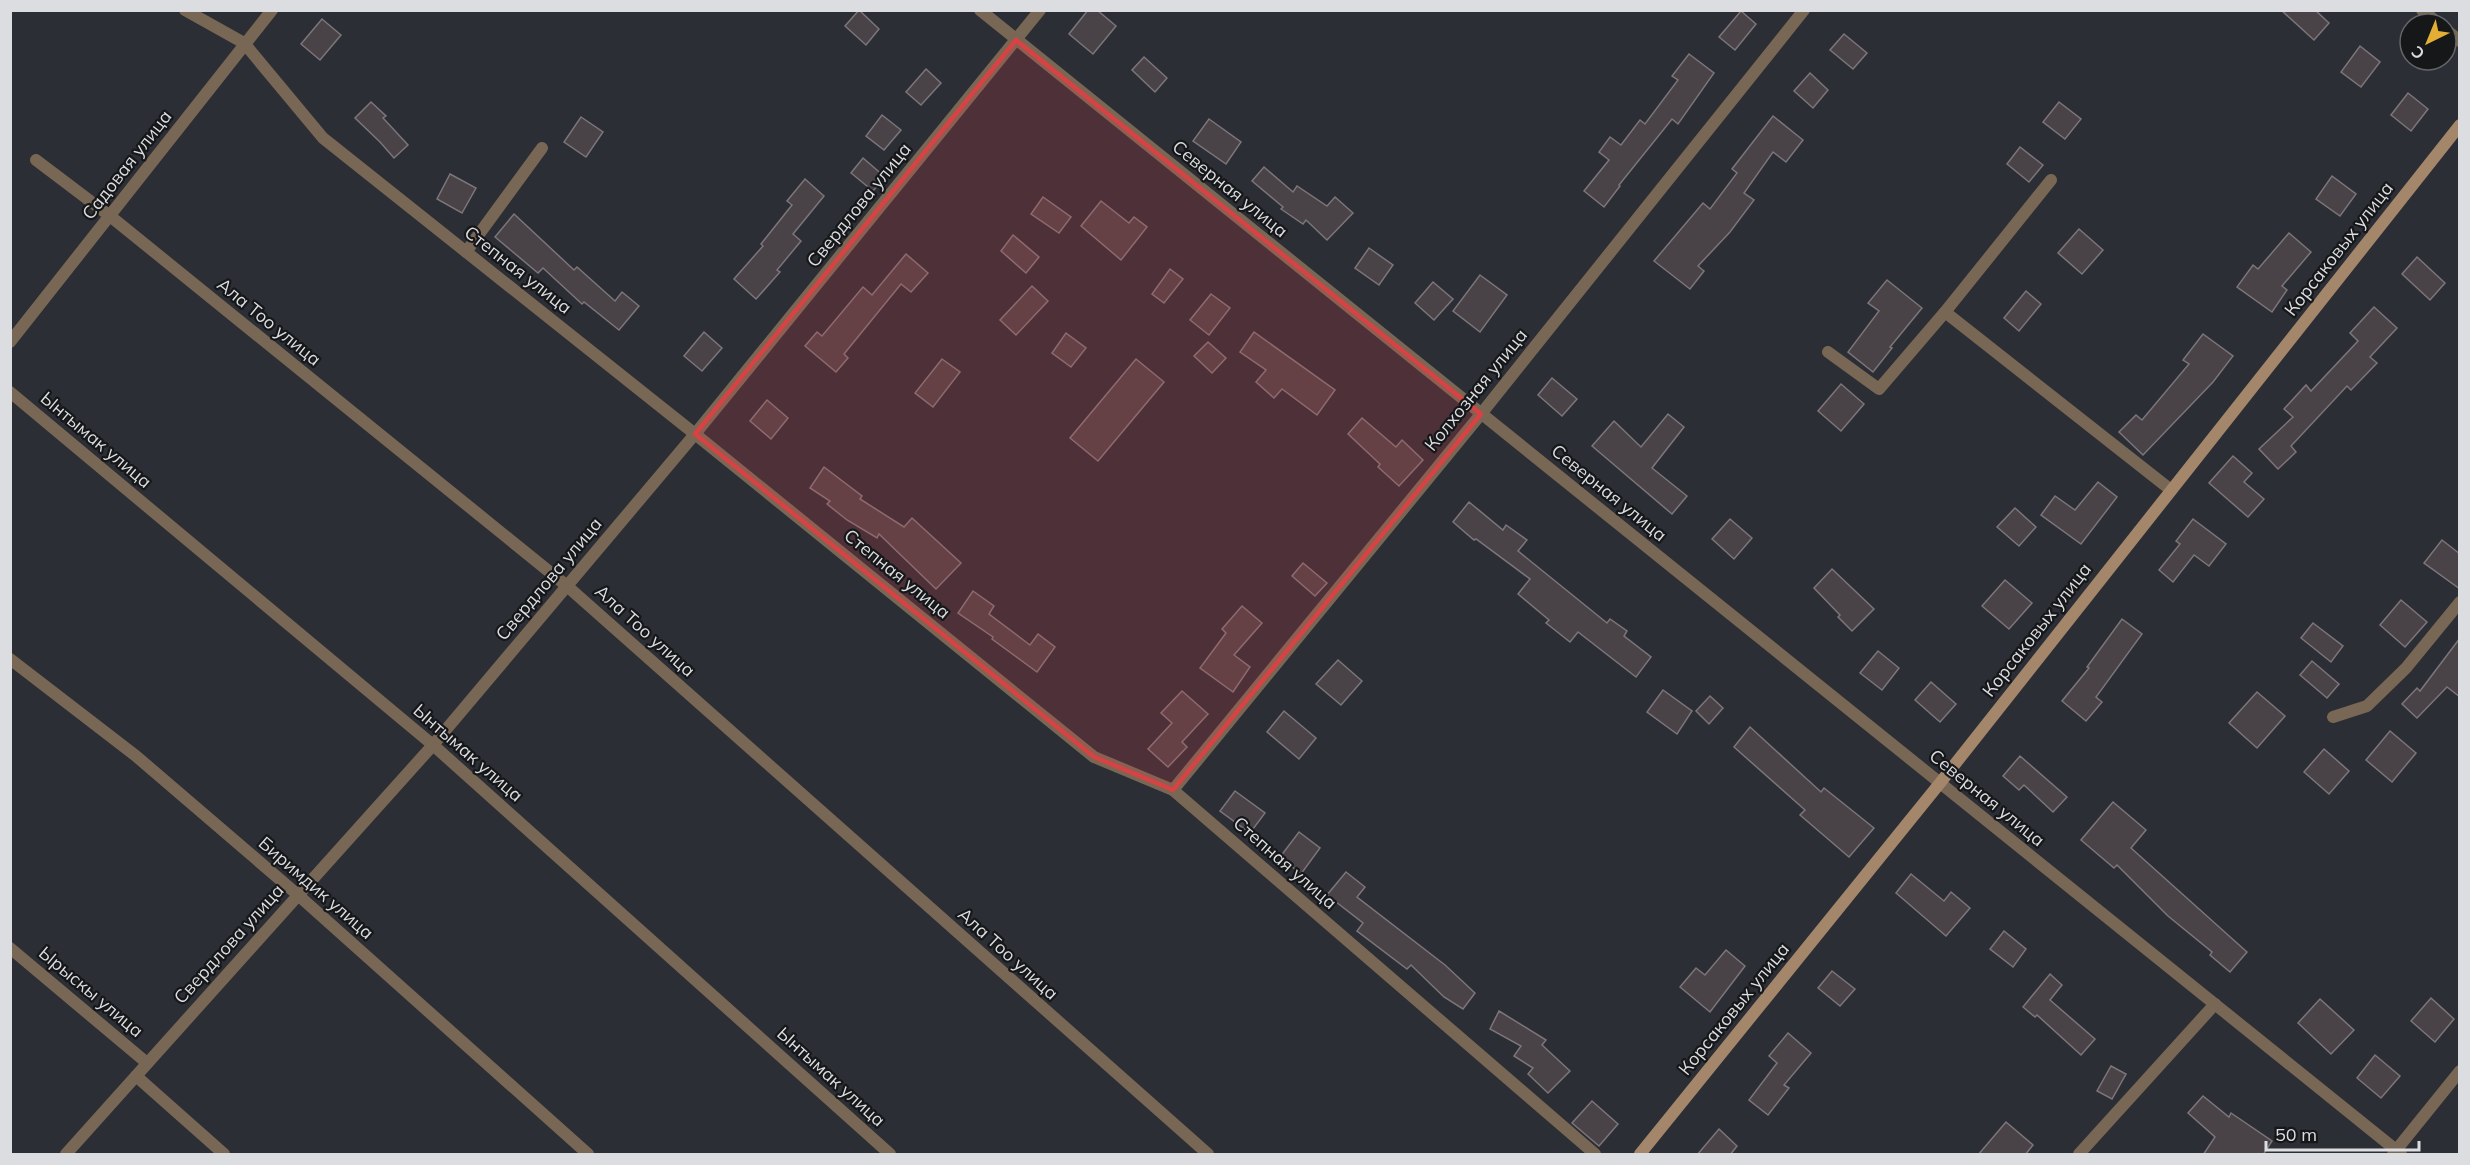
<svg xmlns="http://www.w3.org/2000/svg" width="2470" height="1165" viewBox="0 0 2470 1165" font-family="Mulish,sans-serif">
<rect width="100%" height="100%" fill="#2c2e35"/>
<g fill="#494247" stroke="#7c757a" stroke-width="1.5">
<polygon points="859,10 879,29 866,45 845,26"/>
<polygon points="1088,10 1097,10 1116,26 1093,54 1069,34"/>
<polygon points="2281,10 2315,10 2329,23 2314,40"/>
<polygon points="1741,11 1756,24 1735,50 1719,37"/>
<polygon points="322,19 341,35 320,60 301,44"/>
<polygon points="1844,34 1867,53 1853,69 1830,50"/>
<polygon points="2360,46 2380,62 2361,87 2341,72"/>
<polygon points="1689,54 1714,73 1678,124 1672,119 1619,185 1620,186 1604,207 1584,191 1609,160 1599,152 1610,137 1621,145 1640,120 1645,124 1678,80 1672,76"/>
<polygon points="1144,57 1167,78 1155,92 1132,70"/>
<polygon points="926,69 941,83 921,105 906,92"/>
<polygon points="1810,73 1828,90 1813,108 1794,91"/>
<polygon points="2408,93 2428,109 2411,131 2391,115"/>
<polygon points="371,102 386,116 383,118 408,145 394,158 380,142 355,118"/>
<polygon points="2059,102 2081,119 2065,139 2043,122"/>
<polygon points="882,115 901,130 884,150 866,136"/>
<polygon points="1773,116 1803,140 1786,162 1773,152 1744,193 1754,200 1730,232 1698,266 1704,271 1690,289 1654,261 1703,203 1710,209 1737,173 1732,169"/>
<polygon points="581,117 603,132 586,157 564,142"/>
<polygon points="1209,119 1241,142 1226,164 1193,141"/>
<polygon points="2020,147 2043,165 2029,182 2007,164"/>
<polygon points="863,158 885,177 873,191 851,173"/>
<polygon points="1264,167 1293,192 1297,186 1327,206 1335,197 1353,213 1327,240 1306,220 1303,224 1281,209 1283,207 1252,181"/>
<polygon points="450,174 476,188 462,213 437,199"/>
<polygon points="2332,176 2356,194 2340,216 2316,199"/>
<polygon points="805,179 824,196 793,234 801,241 777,270 780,272 756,299 734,279 763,246 761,244 792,205 787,201"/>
<polygon points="1043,197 1071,217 1059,233 1031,214"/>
<polygon points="1101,201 1129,223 1134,217 1147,227 1121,260 1081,226"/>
<polygon points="514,214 574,270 577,267 615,301 622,292 639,306 619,330 584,302 582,304 543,268 538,273 495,237"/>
<polygon points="2079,229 2103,250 2082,274 2058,253"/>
<polygon points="2289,233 2311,252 2282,286 2287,290 2272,312 2237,287 2253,265 2258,269"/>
<polygon points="1013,235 1039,257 1026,273 1001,251"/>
<polygon points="1369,248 1393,265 1379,285 1355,268"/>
<polygon points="906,254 928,273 911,292 901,284 844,354 848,358 836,372 805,346 817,332 822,336 863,287 872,295"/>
<polygon points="2417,257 2445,283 2430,300 2402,274"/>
<polygon points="1170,269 1183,279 1164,303 1152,294"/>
<polygon points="1480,275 1507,295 1480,332 1453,311"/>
<polygon points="1887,280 1922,308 1890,347 1892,348 1873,372 1848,352 1879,311 1868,303"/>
<polygon points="1433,282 1453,299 1434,320 1415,303"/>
<polygon points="1032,286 1048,301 1016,335 1000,320"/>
<polygon points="2026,291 2041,304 2019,331 2004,318"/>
<polygon points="1211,294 1230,308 1209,335 1190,320"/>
<polygon points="2374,307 2397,328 2370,357 2377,363 2351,390 2347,386 2291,446 2296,452 2278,469 2259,449 2293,417 2284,409 2306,385 2311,391 2358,341 2350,333"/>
<polygon points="704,332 722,348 702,371 684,356"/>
<polygon points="1254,332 1335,390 1317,415 1282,389 1274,398 1256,382 1266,370 1240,352"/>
<polygon points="1066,333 1086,348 1071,367 1052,353"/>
<polygon points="2203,334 2233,356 2213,382 2143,455 2119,432 2136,415 2142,420 2189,364 2183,360"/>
<polygon points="1208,342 1226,358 1212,373 1194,356"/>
<polygon points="942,359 960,372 933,407 915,393"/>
<polygon points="1136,359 1164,382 1098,461 1070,438"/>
<polygon points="1552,378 1577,399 1562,416 1538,395"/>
<polygon points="1841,384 1864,404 1841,431 1818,411"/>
<polygon points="767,400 788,418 771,439 750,421"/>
<polygon points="1668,414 1684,427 1652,468 1687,496 1672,514 1592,446 1614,421 1641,447"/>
<polygon points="1362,418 1396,447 1402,440 1423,460 1399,486 1378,467 1380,464 1348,434"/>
<polygon points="2233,456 2252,473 2244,482 2264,499 2248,517 2209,483"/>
<polygon points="824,467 862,496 860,499 904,527 912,518 961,563 936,589 879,534 877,538 847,520 827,504 830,501 810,488"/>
<polygon points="2098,482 2117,497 2081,544 2041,515 2055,496 2075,510"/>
<polygon points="1469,502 1503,530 1506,525 1527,540 1518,551 1607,623 1610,619 1627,631 1624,636 1651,657 1636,677 1578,632 1570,642 1546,623 1549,620 1518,594 1530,579 1476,539 1474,540 1453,522"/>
<polygon points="2015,508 2036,527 2019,546 1997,527"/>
<polygon points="1730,519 1752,538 1734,559 1712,539"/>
<polygon points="2193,519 2226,544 2209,566 2194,555 2173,582 2159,570 2180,544 2176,541"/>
<polygon points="2442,540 2460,554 2460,589 2424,563"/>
<polygon points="1303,563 1327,583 1315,596 1292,576"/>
<polygon points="1832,569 1874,609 1852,631 1838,617 1840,615 1814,588"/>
<polygon points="2005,580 2032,603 2009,629 1982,606"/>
<polygon points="973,591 994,606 989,614 1030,645 1038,634 1055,647 1037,672 992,639 993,637 958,613"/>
<polygon points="2401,600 2427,622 2405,647 2380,625"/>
<polygon points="1242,606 1262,623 1234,655 1250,667 1233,692 1200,668 1226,633 1222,629"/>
<polygon points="2122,619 2142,634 2096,697 2102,702 2086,721 2062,701 2089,668 2087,667"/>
<polygon points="2313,623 2343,646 2331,662 2301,638"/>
<polygon points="2460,638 2460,697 2447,687 2417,718 2402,704 2417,688 2420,691"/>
<polygon points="1878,651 1899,668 1882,690 1860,673"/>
<polygon points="1338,660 1362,681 1341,705 1316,684"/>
<polygon points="2312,661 2339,684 2327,698 2300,675"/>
<polygon points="1931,682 1956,704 1940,722 1915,700"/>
<polygon points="1663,690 1692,711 1677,734 1647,712"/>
<polygon points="1182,691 1208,714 1182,742 1187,747 1168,767 1148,749 1172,723 1161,713"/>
<polygon points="2257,692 2285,716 2257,748 2229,723"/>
<polygon points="1710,696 1723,708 1709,724 1696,711"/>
<polygon points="1284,711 1316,738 1299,759 1267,732"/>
<polygon points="1750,727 1821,792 1824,788 1874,828 1849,857 1800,815 1805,810 1734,747"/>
<polygon points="2390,731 2416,753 2392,782 2366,760"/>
<polygon points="2324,749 2349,771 2329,794 2304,772"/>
<polygon points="2020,756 2067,797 2053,812 2024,785 2019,790 2003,776"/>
<polygon points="1235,791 1265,813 1250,833 1220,811"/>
<polygon points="2113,802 2146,830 2131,848 2247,952 2230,972 2210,955 2212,952 2168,916 2117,865 2114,868 2081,840"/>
<polygon points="1299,832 1320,848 1301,874 1280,857"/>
<polygon points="1346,872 1365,887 1357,897 1445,965 1475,993 1463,1009 1444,997 1411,965 1407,969 1357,931 1363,923 1327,895"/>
<polygon points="1911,874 1944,901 1951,892 1970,908 1946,936 1896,893"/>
<polygon points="2004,931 2026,949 2013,967 1990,949"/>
<polygon points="1726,950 1745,966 1710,1012 1680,987 1696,968 1705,975"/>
<polygon points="1832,971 1855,989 1840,1006 1818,988"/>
<polygon points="2050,974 2062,985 2050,1000 2095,1039 2081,1055 2037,1015 2035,1017 2023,1007"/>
<polygon points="2431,998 2454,1019 2435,1042 2411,1021"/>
<polygon points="2320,999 2354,1030 2331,1054 2298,1023"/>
<polygon points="1499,1011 1546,1040 1542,1045 1570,1071 1548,1093 1528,1074 1533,1068 1514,1056 1521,1046 1490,1029"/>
<polygon points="1788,1033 1811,1053 1784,1085 1789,1088 1768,1115 1749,1100 1777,1063 1769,1056"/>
<polygon points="2375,1055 2400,1076 2381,1098 2357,1078"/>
<polygon points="2111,1066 2126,1074 2112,1099 2097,1091"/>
<polygon points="2203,1096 2229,1117 2231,1113 2272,1141 2263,1155 2203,1155 2215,1137 2188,1113"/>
<polygon points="1592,1101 1618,1124 1599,1146 1572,1123"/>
<polygon points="2006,1122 2033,1145 2025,1155 1978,1155"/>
<polygon points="1719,1129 1737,1146 1730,1155 1697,1155"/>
</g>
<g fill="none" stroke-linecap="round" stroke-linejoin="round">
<g stroke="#796755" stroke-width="12">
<polyline points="185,10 244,43 323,138 695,434 1094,757 1173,790 1595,1154"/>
<polyline points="980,10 2401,1154"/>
<polyline points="2422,10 2439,24"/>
<polyline points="2446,30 2460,41"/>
<polyline points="36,160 110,216 567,586 1208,1154"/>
<polyline points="466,252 542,148"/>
<polyline points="1945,312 2171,490"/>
<polyline points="10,342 272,10"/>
<polyline points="1828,352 1879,389 1945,312 2051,180"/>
<polyline points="10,392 433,745 890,1154"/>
<polyline points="10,659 136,756 298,895 588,1154"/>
<polyline points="2333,717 2367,706 2406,668 2460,602"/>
<polyline points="1173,790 1481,414 1804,10"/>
<polyline points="10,948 147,1063"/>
<polyline points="136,1076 224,1154"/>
<polyline points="66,1154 433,745 695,434 1040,10"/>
<polyline points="2079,1154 2215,1004"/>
<polyline points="2393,1154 2460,1071"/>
</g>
<polyline stroke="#a4866a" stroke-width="12" points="1640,1154 1940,783 2460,125"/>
</g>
<path fill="#d74344" fill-opacity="0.2" stroke="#d74344" stroke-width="4.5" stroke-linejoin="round" d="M1016,40L1481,414L1173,790L1094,757L695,434Z"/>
<g text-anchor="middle" stroke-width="4.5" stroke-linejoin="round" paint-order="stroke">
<g font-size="18" fill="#dbdde1" stroke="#161719">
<text transform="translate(127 165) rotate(-52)" y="6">Садовая улица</text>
<text transform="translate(1230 189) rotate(39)" y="6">Северная улица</text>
<text transform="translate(859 205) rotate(-51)" y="6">Свердлова улица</text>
<text transform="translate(2339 249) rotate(-52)" y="6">Корсаковых улица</text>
<text transform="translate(518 270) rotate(38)" y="6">Степная улица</text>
<text transform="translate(269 322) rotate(39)" y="6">Ала Тоо улица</text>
<text transform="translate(1476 390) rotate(-51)" y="6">Колхозная улица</text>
<text transform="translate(96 440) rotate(40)" y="6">Ынтымак улица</text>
<text transform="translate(1609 493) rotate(39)" y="6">Северная улица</text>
<text transform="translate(897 574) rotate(39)" y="6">Степная улица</text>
<text transform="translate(549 579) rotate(-50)" y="6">Свердлова улица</text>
<text transform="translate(2037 630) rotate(-52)" y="6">Корсаковых улица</text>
<text transform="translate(645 631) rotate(42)" y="6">Ала Тоо улица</text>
<text transform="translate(468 753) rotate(41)" y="6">Ынтымак улица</text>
<text transform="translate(1987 798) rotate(39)" y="6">Северная улица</text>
<text transform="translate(1285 863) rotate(41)" y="6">Степная улица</text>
<text transform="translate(316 888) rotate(41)" y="6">Биримдик улица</text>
<text transform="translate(229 944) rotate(-48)" y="6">Свердлова улица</text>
<text transform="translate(1008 954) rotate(42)" y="6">Ала Тоо улица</text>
<text transform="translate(91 992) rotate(40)" y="6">Ырыскы улица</text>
<text transform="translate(1734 1009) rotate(-51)" y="6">Корсаковых улица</text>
<text transform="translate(831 1077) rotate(42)" y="6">Ынтымак улица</text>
</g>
</g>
<rect width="2470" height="1165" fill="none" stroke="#dbdde1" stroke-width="24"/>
<g transform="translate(2428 42) rotate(223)"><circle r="28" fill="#161719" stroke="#656669" stroke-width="1.5"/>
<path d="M0-4.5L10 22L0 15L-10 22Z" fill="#e2af34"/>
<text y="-9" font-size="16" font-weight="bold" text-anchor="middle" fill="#dbdde1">С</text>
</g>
<path d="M2266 1141v9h153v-9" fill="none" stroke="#dbdde1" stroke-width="3"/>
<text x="2275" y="1141" font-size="18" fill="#dbdde1" stroke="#161719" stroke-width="4.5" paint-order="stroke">50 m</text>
</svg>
